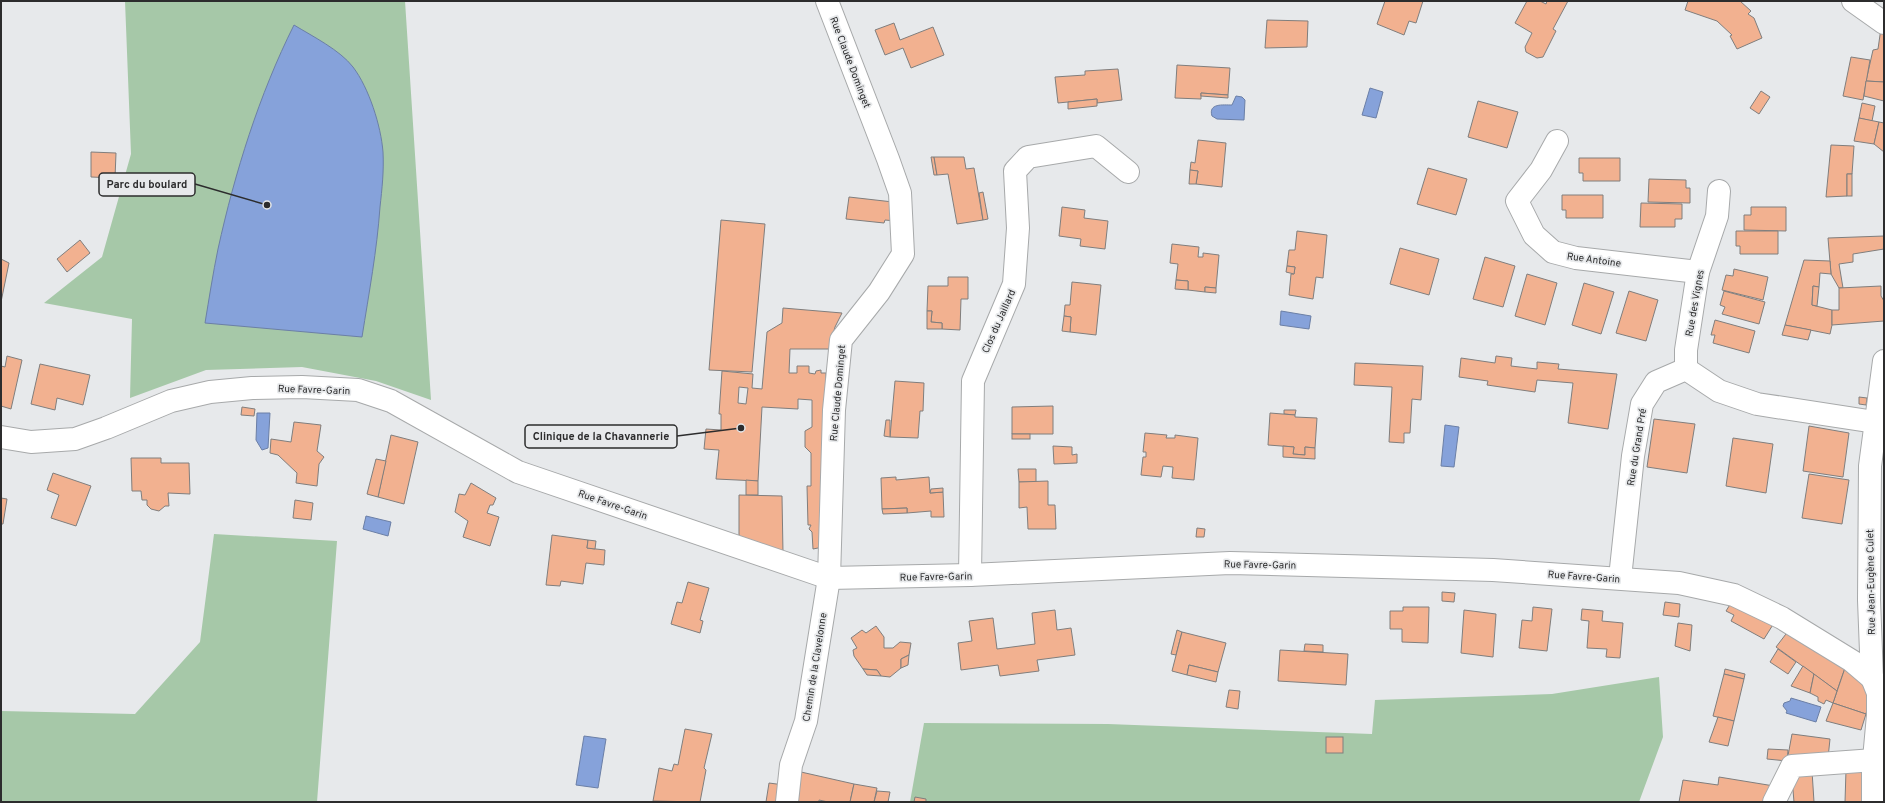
<svg xmlns="http://www.w3.org/2000/svg" width="1885" height="803" viewBox="0 0 1885 803" font-family="Overpass,sans-serif">
<rect width="100%" height="100%" fill="#e7e9eb"/>
<g fill="#a6c8a8">
<polygon points="125,1 405,1 431,400 376,381 302,367 206,370 130,398 132,319 44,303 102,257 131,154"/>
<polygon points="214,534 337,541 317,802 1,802 1,711 135,714 200,642"/>
<polygon points="1659,677 1663,737 1639,802 910,802 924,723 1108,724 1372,734 1375,700 1552,694"/>
</g>
<g fill="#86a2da" stroke="#6b7fa6">
<path d="M294,25C312,36 340,50 353,67C369,88 381,126 383,152C384,171 382,189 380,207C377,250 369,293 362,337L205,323C209,299 213,273 218,249C235,172 259,95 294,25Z"/>
<polygon points="1370,88 1383,92 1376,118 1362,115"/>
<path d="M1236,96L1242,97L1245,100L1244,120L1217,119L1212,116C1208,103 1223,105 1232,105Z"/>
<polygon points="1281,311 1311,316 1309,329 1280,325"/>
<polygon points="257,413 270,413 268,448 262,450 256,440"/>
<polygon points="1445,425 1459,427 1454,467 1441,466"/>
<polygon points="366,516 391,522 388,536 363,529"/>
<polygon points="1791,698 1821,707 1816,722 1786,713 1787,711 1783,706 1784,703 1790,701"/>
<polygon points="584,736 606,739 598,788 576,785"/>
</g>
<g fill="#f2b190" stroke="#807e7d" fill-rule="evenodd">
<polygon points="1385,1 1423,1 1416,23 1409,21 1404,35 1377,24"/>
<polygon points="1527,1 1540,1 1546,4 1547,1 1568,1 1553,29 1556,31 1543,57 1537,58 1526,52 1525,47 1532,33 1515,23"/>
<polygon points="1688,1 1740,1 1751,11 1748,14 1754,18 1762,38 1737,49 1730,36 1732,35 1717,21 1685,10"/>
<polygon points="1267,20 1308,21 1307,47 1265,48"/>
<polygon points="894,23 900,40 933,27 944,55 911,68 903,48 885,55 875,30"/>
<polygon points="1881,28 1884,32 1884,82 1866,81 1873,50 1878,49"/>
<polygon points="1851,57 1870,60 1863,100 1843,96"/>
<polygon points="1177,65 1230,68 1228,95 1201,93 1201,99 1175,98"/>
<polygon points="1118,69 1122,100 1097,103 1097,99 1058,103 1055,77 1085,75 1085,71"/>
<polygon points="1866,81 1884,82 1884,101 1864,96"/>
<polygon points="1761,91 1770,97 1759,114 1750,108"/>
<polygon points="1201,93 1228,95 1228,98 1201,96"/>
<polygon points="1097,99 1097,106 1068,109 1068,102"/>
<polygon points="1478,101 1518,112 1507,148 1468,137"/>
<polygon points="1862,103 1875,106 1872,121 1859,118"/>
<polygon points="1859,118 1879,122 1874,144 1854,141"/>
<polygon points="1879,122 1884,123 1884,152 1874,144"/>
<polygon points="1198,140 1226,143 1222,187 1196,184 1198,171 1190,170 1191,162 1195,163"/>
<polygon points="1831,145 1854,146 1852,174 1847,174 1847,196 1826,197"/>
<polygon points="91,152 116,153 115,178 91,177"/>
<polygon points="931,157 934,157 937,175 934,175"/>
<polygon points="934,157 964,157 966,169 974,168 983,220 957,224 948,174 937,175"/>
<polygon points="1579,158 1620,158 1620,181 1583,181 1583,173 1579,173"/>
<polygon points="1428,168 1467,179 1456,215 1417,204"/>
<polygon points="1190,170 1198,171 1196,184 1189,184"/>
<rect x="1847" y="174" width="5" height="22"/>
<polygon points="1649,179 1686,180 1686,188 1690,188 1690,203 1648,202"/>
<polygon points="983,192 988,219 983,220 979,193"/>
<polygon points="1562,195 1603,195 1603,218 1566,218 1566,210 1562,210"/>
<polygon points="849,197 893,202 896,221 885,220 884,223 846,219"/>
<polygon points="1641,203 1682,204 1682,219 1675,219 1675,227 1640,227"/>
<polygon points="1062,207 1085,210 1084,218 1108,221 1105,249 1080,246 1081,239 1059,236"/>
<polygon points="1751,207 1786,207 1786,231 1744,230 1744,215 1751,215"/>
<polygon points="721,220 765,224 752,372 709,370"/>
<polygon points="1297,231 1327,235 1323,278 1316,277 1313,299 1289,295 1291,274 1294,274 1295,267 1287,266 1289,250 1295,250"/>
<polygon points="1736,231 1778,231 1778,254 1740,254 1740,246 1736,246"/>
<polygon points="1884,236 1884,249 1853,254 1853,262 1839,264 1843,288 1839,288 1831,274 1828,238"/>
<polygon points="80,240 90,253 67,272 57,259"/>
<polygon points="1172,244 1199,247 1198,257 1203,257 1203,253 1219,255 1216,288 1205,287 1205,292 1188,290 1188,281 1176,280 1178,264 1170,263"/>
<polygon points="1400,248 1439,259 1429,295 1390,284"/>
<polygon points="1485,257 1515,266 1503,307 1473,299"/>
<polygon points="1,259 9,263 1,302"/>
<polygon points="1804,260 1830,261 1831,274 1820,273 1819,287 1813,286 1812,305 1832,310 1832,325 1830,334 1785,325"/>
<polygon points="1287,266 1295,267 1294,274 1286,272"/>
<polygon points="1734,269 1768,277 1763,300 1722,290 1726,275 1733,276"/>
<polygon points="1527,274 1557,283 1545,325 1515,316"/>
<polygon points="948,277 968,277 968,299 961,299 960,330 942,329 942,323 931,322 932,311 927,311 928,286 948,286"/>
<polygon points="1176,280 1188,281 1188,290 1175,289"/>
<polygon points="1072,282 1101,285 1096,335 1070,332 1071,317 1064,316 1065,305 1070,305"/>
<polygon points="1584,283 1614,292 1601,334 1572,325"/>
<polygon points="1813,286 1819,287 1817,306 1812,305"/>
<polygon points="1881,286 1881,296 1884,301 1884,321 1832,325 1832,310 1839,310 1839,288"/>
<polygon points="1205,287 1216,288 1216,293 1205,292"/>
<polygon points="1629,291 1658,300 1646,341 1616,333"/>
<polygon points="1724,291 1765,302 1759,324 1722,314 1725,307 1720,305"/>
<path d="M783,308L842,313L835,327L829,349H790L789,373H797V366H809V373L815,374L816,371L821,370V373H826L823,547L813,549L812,532L809,529L811,525H808L807,486H811V453L805,447V431L812,427V400L798,399V409L762,407L758,481L716,479L719,450L704,449L706,429L721,430V414H719L722,371L753,374L752,388L762,389L767,332L782,323ZM739,387L748,388L746,404L738,403Z"/>
<polygon points="927,311 932,311 931,322 942,323 942,329 927,329"/>
<polygon points="1064,316 1071,317 1070,332 1062,331"/>
<polygon points="1715,320 1755,331 1749,353 1713,343 1715,335 1711,335"/>
<polygon points="1785,325 1811,330 1808,340 1782,335"/>
<polygon points="7,356 22,360 11,409 1,406 1,366 5,367"/>
<polygon points="1496,356 1512,358 1511,366 1537,369 1537,362 1559,364 1558,369 1617,374 1608,429 1568,423 1573,383 1537,380 1535,392 1487,385 1488,381 1459,377 1461,358 1495,363"/>
<polygon points="1355,363 1423,366 1421,400 1412,399 1410,433 1404,433 1404,443 1389,442 1392,387 1354,385"/>
<polygon points="40,364 90,375 83,405 57,398 55,410 31,404"/>
<polygon points="895,381 924,383 923,411 920,411 918,438 890,437"/>
<polygon points="1859,397 1867,398 1866,405 1859,404"/>
<polygon points="1053,406 1053,434 1012,434 1012,407"/>
<polygon points="242,407 255,409 254,416 241,415"/>
<polygon points="1284,410 1296,410 1295,415 1284,414"/>
<polygon points="1270,413 1295,415 1295,417 1317,418 1315,448 1305,447 1305,455 1293,454 1294,447 1268,445"/>
<polygon points="1654,419 1695,424 1687,473 1647,467"/>
<polygon points="886,420 890,420 890,437 884,436"/>
<polygon points="294,422 321,425 317,451 324,457 319,464 317,486 296,483 297,473 278,455 270,453 271,439 291,442"/>
<polygon points="1809,426 1849,433 1843,477 1803,471"/>
<polygon points="1145,433 1167,435 1166,438 1175,438 1175,435 1198,438 1194,480 1172,478 1173,467 1163,466 1161,477 1141,475 1143,457 1146,457 1146,452 1143,452"/>
<rect x="1012" y="434" width="18" height="5"/>
<polygon points="391,435 418,442 404,504 378,497"/>
<polygon points="1733,438 1773,444 1766,493 1726,486"/>
<polygon points="1053,446 1072,447 1072,455 1077,454 1077,463 1054,464"/>
<polygon points="1283,446 1294,447 1293,454 1305,455 1305,447 1315,448 1315,459 1283,457"/>
<polygon points="131,458 161,458 161,463 189,463 190,494 168,493 169,506 165,506 159,511 151,509 147,505 147,500 142,500 141,491 132,491"/>
<polygon points="376,459 386,461 378,497 367,494"/>
<polygon points="1018,469 1036,469 1036,482 1019,482"/>
<polygon points="53,473 91,486 76,526 51,518 59,495 47,490"/>
<polygon points="1809,474 1849,480 1842,524 1802,518"/>
<polygon points="896,477 896,480 929,477 930,493 943,492 944,517 931,517 931,511 907,513 907,508 882,509 881,478"/>
<polygon points="746,480 758,481 758,495 746,495"/>
<polygon points="1048,481 1048,505 1055,505 1056,529 1028,529 1027,507 1019,508 1019,482"/>
<polygon points="471,483 496,498 493,505 490,505 487,513 499,517 490,546 463,537 468,521 455,512 459,494 465,495"/>
<polygon points="943,488 943,492 930,493 931,489"/>
<polygon points="739,495 782,496 783,553 739,538"/>
<polygon points="1,498 7,499 3,524 1,524"/>
<polygon points="295,500 313,503 311,520 293,518"/>
<polygon points="907,508 907,513 883,514 882,509"/>
<polygon points="1197,528 1205,529 1204,537 1196,537"/>
<polygon points="552,535 588,540 587,548 605,550 604,565 586,563 583,584 561,581 560,586 546,585"/>
<polygon points="588,540 596,541 595,549 587,548"/>
<polygon points="688,582 709,588 700,620 703,621 700,633 671,624 677,602 682,603"/>
<polygon points="1442,592 1455,593 1454,602 1442,601"/>
<polygon points="1665,602 1680,604 1679,617 1663,615"/>
<polygon points="1731,603 1774,623 1764,639 1731,621 1734,615 1726,611"/>
<polygon points="1403,607 1429,607 1428,643 1402,642 1402,629 1390,629 1390,611 1403,611"/>
<polygon points="1533,607 1552,609 1547,651 1519,648 1522,620 1532,621"/>
<polygon points="1582,609 1603,611 1602,621 1623,623 1620,658 1606,657 1607,649 1587,648 1589,621 1581,620"/>
<polygon points="1055,610 1057,630 1071,628 1075,655 1037,660 1039,671 1000,676 998,665 961,670 958,643 972,641 969,621 993,618 997,649 1035,644 1032,613"/>
<polygon points="1464,610 1496,614 1493,657 1461,653"/>
<polygon points="1678,623 1692,625 1690,651 1675,646"/>
<polygon points="876,626 884,637 884,648 893,648 900,642 911,643 909,655 901,659 901,668 890,677 881,676 877,670 863,669 854,656 853,650 857,648 851,638 862,630 866,633"/>
<polygon points="1177,630 1182,632 1176,655 1171,654"/>
<polygon points="1789,630 1845,668 1837,691 1776,647"/>
<polygon points="1182,632 1226,643 1218,672 1189,665 1187,675 1172,671"/>
<polygon points="1305,644 1323,645 1323,652 1304,651"/>
<polygon points="1778,649 1796,662 1788,674 1770,662"/>
<polygon points="1280,650 1348,654 1346,685 1278,681"/>
<polygon points="909,655 908,665 901,668 901,659"/>
<polygon points="1189,665 1218,672 1216,682 1187,675"/>
<polygon points="1803,666 1814,674 1810,693 1791,686"/>
<polygon points="1845,668 1870,687 1870,695 1866,714 1833,703"/>
<polygon points="863,669 877,670 881,676 867,675"/>
<polygon points="1725,669 1745,674 1744,679 1724,674"/>
<polygon points="1724,674 1744,679 1734,721 1713,716"/>
<polygon points="1814,674 1837,691 1833,703 1826,700 1824,704 1818,701 1818,697 1810,693"/>
<polygon points="1229,690 1240,691 1238,709 1226,707"/>
<polygon points="1833,703 1866,714 1861,730 1826,721"/>
<polygon points="1718,717 1734,721 1728,746 1709,742"/>
<polygon points="685,729 712,734 704,768 706,770 700,802 653,801 659,768 672,771 674,764 678,765"/>
<polygon points="1792,734 1830,739 1828,758 1787,761"/>
<rect x="1326" y="737" width="17" height="16"/>
<polygon points="1768,749 1788,750 1787,761 1767,759"/>
<polygon points="1866,768 1865,802 1845,802 1846,770"/>
<polygon points="1812,771 1814,802 1794,802 1792,778"/>
<polygon points="801,772 854,784 850,802 828,802 819,800 819,802 798,802"/>
<polygon points="1719,777 1774,786 1768,802 1679,802 1683,780 1718,785"/>
<polygon points="769,783 784,785 781,802 766,802"/>
<polygon points="854,784 877,788 874,802 850,802"/>
<polygon points="877,791 890,792 888,802 874,802"/>
<polygon points="915,797 926,799 926,802 914,802"/>
</g>
<g fill="none" stroke-linecap="round" stroke-linejoin="round">
<defs>
<g id="minor">
<polyline points="1853,1 1884,23"/>
<polyline points="1557,141 1541,170 1517,201 1534,235 1553,252 1576,258 1698,272"/>
<polyline points="1686,369 1686,350 1698,272 1717,216 1719,191"/>
<polyline points="1,437 31,442 75,439 106,428 171,401 210,392 252,388 302,387 358,390 391,401 518,472 829,578 970,575 1230,563 1493,570 1679,583 1734,595 1782,618 1852,661 1872,678 1884,694"/>
<polyline points="970,575 973,381 1014,284 1018,228 1015,171 1028,157 1096,146 1128,172"/>
<polyline points="1620,578 1633,456 1642,404 1656,382 1686,369 1719,391 1757,404 1875,422"/>
<polyline points="787,802 791,765 806,721 829,578 834,410 841,340 879,292 903,254 900,193 888,159 827,1"/>
<polyline points="1774,802 1792,766 1874,760"/>
<polyline points="1873,802 1873,770 1878,715 1878,693 1872,678 1869,600 1870,466 1884,361"/>
</g>
</defs>
<use href="#minor" stroke="#a7a9aa" stroke-width="24"/>
<use href="#minor" stroke="#fff" stroke-width="22"/>
</g>
<g text-anchor="middle" stroke-width="3.5" stroke-linejoin="round" paint-order="stroke">
<g font-size="10" fill="#2c2c2d" stroke="#e7e9eb">
<text transform="translate(851 62) rotate(69)" y="4">Rue Claude Dominget</text>
<text transform="translate(1594 259) rotate(8)" y="4">Rue Antoine</text>
<text transform="translate(1694 303) rotate(-80)" y="4">Rue des Vignes</text>
<text transform="translate(998 321) rotate(-66)" y="4">Clos du Jaillard</text>
<text transform="translate(314 389) rotate(2)" y="4">Rue Favre-Garin</text>
<text transform="translate(837 393) rotate(-85)" y="4">Rue Claude Dominget</text>
<text transform="translate(1636 447) rotate(-81)" y="4">Rue du Grand Pré</text>
<text transform="translate(613 504) rotate(19)" y="4">Rue Favre-Garin</text>
<text transform="translate(1260 564) rotate(1)" y="4">Rue Favre-Garin</text>
<text transform="translate(936 576) rotate(-1)" y="4">Rue Favre-Garin</text>
<text transform="translate(1584 576) rotate(4)" y="4">Rue Favre-Garin</text>
<text transform="translate(1870 582) rotate(-91)" y="4">Rue Jean-Eugène Culet</text>
<text transform="translate(814 667) rotate(-81)" y="4">Chemin de la Clavelonne</text>
</g>
</g>
<path fill="none" stroke="#2c2c2d" stroke-width="1.5" d="M267 205L195 184M741 428L677 436"/>
<g fill="#2c2c2d" stroke="#e7e9eb" stroke-width="1.5">
<circle cx="267" cy="205" r="4"/>
<circle cx="741" cy="428" r="4"/>
</g>
<g fill="#e7e9eb" stroke="#2c2c2d" stroke-width="1.5">
<rect x="99" y="173" width="96" height="23" rx="4"/>
<rect x="525" y="425" width="152" height="23" rx="4"/>
</g>
<g font-size="11" text-anchor="middle" font-weight="bold" fill="#2c2c2d">
<text x="147" y="188">Parc du boulard</text>
<text x="601" y="440">Clinique de la Chavannerie</text>
</g>
<rect width="1885" height="803" fill="none" stroke="#2c2c2d" stroke-width="4"/>
</svg>
